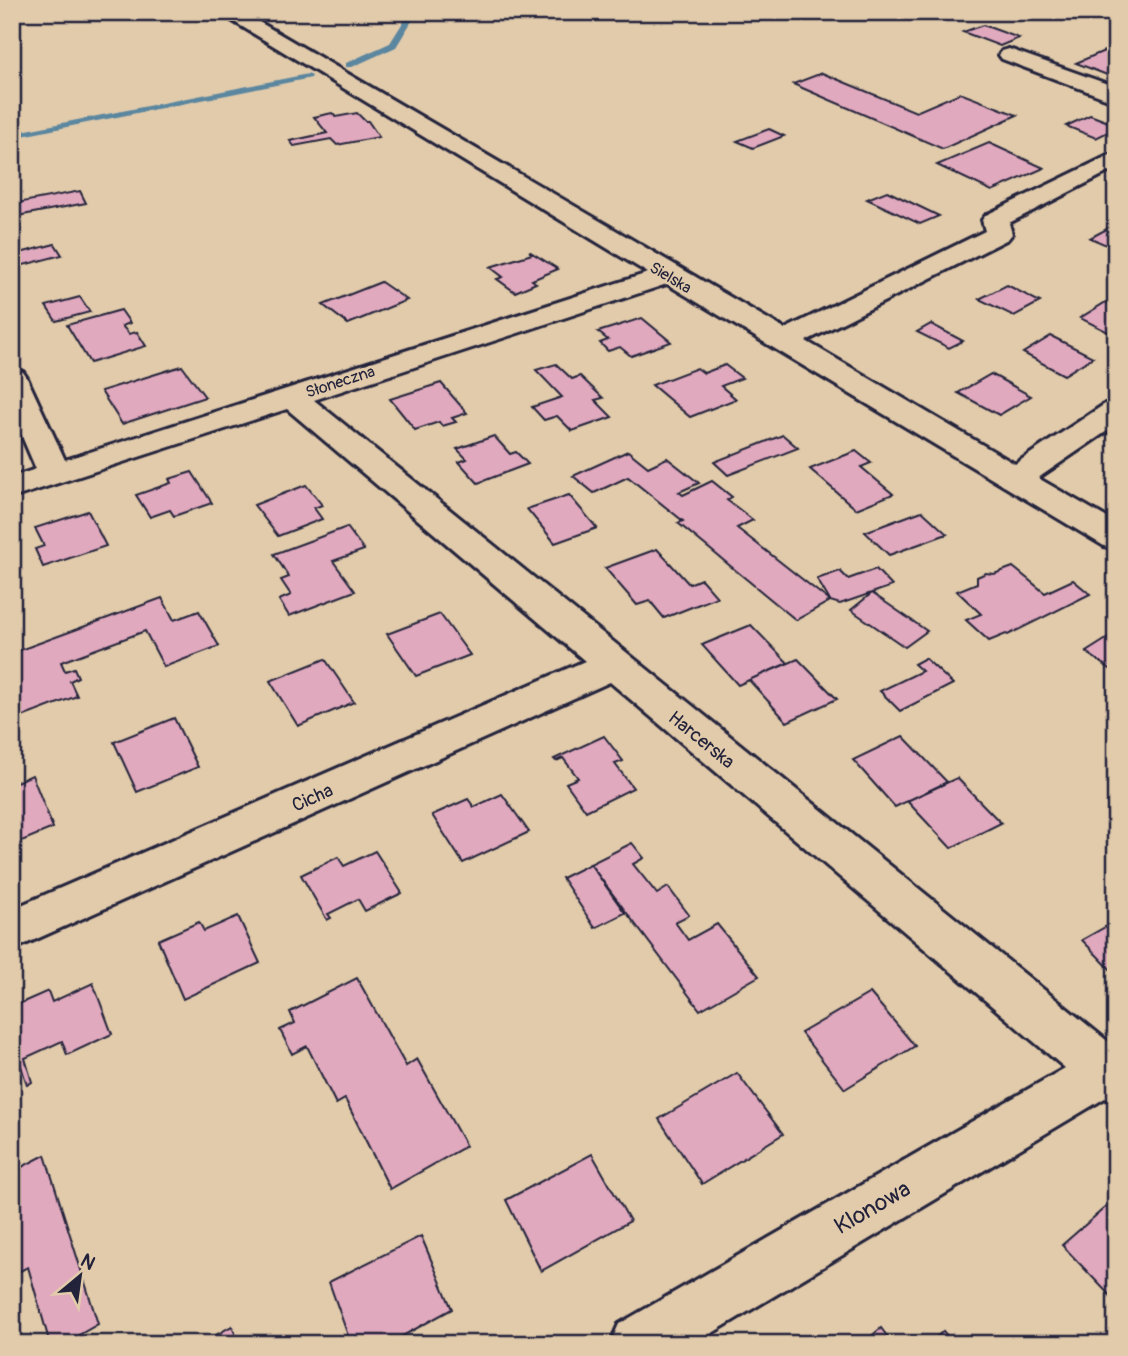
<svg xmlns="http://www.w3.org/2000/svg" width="1128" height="1356" viewBox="0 0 1128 1356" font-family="Pangolin,sans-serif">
<rect width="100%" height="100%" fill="#e2cbab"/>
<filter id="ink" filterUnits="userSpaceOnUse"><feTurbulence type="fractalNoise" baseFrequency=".0143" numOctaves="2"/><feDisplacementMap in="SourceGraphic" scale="14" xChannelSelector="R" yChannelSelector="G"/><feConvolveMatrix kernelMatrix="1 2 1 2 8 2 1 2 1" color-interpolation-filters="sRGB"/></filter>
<g filter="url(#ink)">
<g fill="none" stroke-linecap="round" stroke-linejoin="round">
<g fill="#5a869f" fill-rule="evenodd">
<polygon points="406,12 414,12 415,16 396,47 352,67 346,67 346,63 390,43 407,16"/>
<polygon points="308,74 312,76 311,78 12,138 12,133"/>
</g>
</g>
<g fill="#e1a9bd" stroke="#22223b" stroke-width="2">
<polygon points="983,25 1019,38 1000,46 963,32"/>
<polygon points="1116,46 1115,78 1076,63"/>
<polygon points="822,73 916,112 960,93 1017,115 943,149 793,84"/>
<polygon points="332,113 336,117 357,113 365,121 368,121 379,137 337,145 331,139 294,146 290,141 327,133 314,117"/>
<polygon points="1090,115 1116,125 1116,128 1096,138 1066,126"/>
<polygon points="769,129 784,136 753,148 737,141"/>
<polygon points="989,143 1044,168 992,191 937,165"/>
<polygon points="80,191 86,203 12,217 12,204"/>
<polygon points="887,191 939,216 920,224 867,199"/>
<polygon points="1114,225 1116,249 1090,238"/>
<polygon points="55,244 62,255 12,268 12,255"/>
<polygon points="529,251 558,269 532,280 536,283 515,292 497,279 503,277 490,267 532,254"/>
<polygon points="381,282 407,300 348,324 323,305"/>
<polygon points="1007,285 1040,302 1014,316 979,299"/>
<polygon points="80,297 90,312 56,321 46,306"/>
<polygon points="1106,302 1116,307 1116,336 1080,318"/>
<polygon points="121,310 130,323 122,326 129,334 137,332 146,346 90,363 67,325"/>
<polygon points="642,318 671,342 631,356 620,347 608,351 600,343 608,340 598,332"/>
<polygon points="931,324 963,341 949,348 917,332"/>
<polygon points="1051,336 1093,357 1064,375 1023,353"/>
<polygon points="556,364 572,379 580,376 603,398 595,400 612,417 572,431 557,416 544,420 532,407 562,397 536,370"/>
<polygon points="725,365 742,378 721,386 736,399 690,417 652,385 697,368 704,373"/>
<polygon points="182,366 205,397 122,424 101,391"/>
<polygon points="991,374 1031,396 999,415 958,393"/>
<polygon points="441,383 467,413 452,418 456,422 442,426 439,422 415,430 390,399"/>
<polygon points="783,435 798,448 728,475 714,462"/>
<polygon points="494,436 510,454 516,452 528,464 478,483 459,462 467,459 457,449"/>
<polygon points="628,451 648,467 667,458 699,483 679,492 683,495 712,481 732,497 727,500 753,520 737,528 830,601 796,620 678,523 683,521 628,477 594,493 573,476"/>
<polygon points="856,451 871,463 861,467 893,494 856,509 810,469"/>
<polygon points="192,472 212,503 174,516 170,510 150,517 136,495 171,483 169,479"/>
<polygon points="306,485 322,505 314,508 322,519 278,536 254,505"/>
<polygon points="569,495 597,528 555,543 527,509"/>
<polygon points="88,511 106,546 43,567 35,549 44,546 35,528"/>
<polygon points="922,511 947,534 889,555 865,532"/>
<polygon points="347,527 364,550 333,561 355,591 289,616 279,600 291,595 281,580 289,577 274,554"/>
<polygon points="657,549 689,584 701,579 717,597 664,618 650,601 637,605 605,568"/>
<polygon points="1013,567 1045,593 1073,580 1090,594 1008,635 1006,634 989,641 966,620 981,614 957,591 977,583 977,577 986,573 994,574"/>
<polygon points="876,569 892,586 840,604 830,601 817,579 840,571 848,579"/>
<polygon points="872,593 927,631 905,647 851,610"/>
<polygon points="162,598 174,620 199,611 219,646 164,667 145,631 61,662 65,671 74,668 78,677 70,681 77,696 17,719 12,707 12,653"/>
<polygon points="440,614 470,655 416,676 387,634"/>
<polygon points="751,625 788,663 738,685 702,645"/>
<polygon points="1116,633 1116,673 1086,652"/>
<polygon points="925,658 953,684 900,711 880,691 922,671 914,664"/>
<polygon points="325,659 354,702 298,726 270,681"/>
<polygon points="798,659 837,699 787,722 749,680"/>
<polygon points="174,718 198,767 137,792 114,742"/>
<polygon points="604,736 623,761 615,764 633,788 586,811 566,783 578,778 563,758 556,761 554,759"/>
<polygon points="903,736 947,782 895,807 853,760"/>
<polygon points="32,775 53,828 12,845 12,784"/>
<polygon points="957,778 1001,823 951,848 907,801"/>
<polygon points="502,794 529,832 463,863 432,815 468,799 474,807"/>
<polygon points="632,843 644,858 633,864 657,894 668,887 689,915 675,922 688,940 717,924 759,976 700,1010 590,864"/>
<polygon points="375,851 402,893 365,911 358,899 328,914 331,918 327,920 301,875 338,857 344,866"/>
<polygon points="590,864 625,913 595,928 562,878"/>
<polygon points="238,916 260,963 183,999 158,940 199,922 204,931"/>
<polygon points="1116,921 1116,975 1082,940"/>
<polygon points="357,978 406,1066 417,1059 466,1146 390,1189 345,1099 336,1104 307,1046 292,1054 280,1030 295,1023 290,1012"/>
<polygon points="93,983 112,1034 67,1055 62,1041 25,1058 32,1082 27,1085 12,1037 12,1007 48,991 52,1002"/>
<polygon points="870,993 915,1046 845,1089 801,1033"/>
<polygon points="737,1073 783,1134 702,1184 659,1119"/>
<polygon points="592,1154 630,1221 541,1271 506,1200"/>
<polygon points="45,1155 98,1324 63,1344 50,1344 28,1267 12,1275 12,1172"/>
<polygon points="1116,1198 1116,1302 1062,1245"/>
<polygon points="421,1236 452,1309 388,1344 351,1344 329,1282"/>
<polygon points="232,1326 239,1344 200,1344"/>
<polygon points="881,1328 893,1344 862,1344"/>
<polygon points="943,1331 954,1344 929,1344"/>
</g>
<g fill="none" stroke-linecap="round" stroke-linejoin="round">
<defs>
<g id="minor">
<polygon points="218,12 242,12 785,329 985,231 982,220 986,215 1116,152 1116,168 1009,223 1012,234 1008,239 806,341 1015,464 1105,404 1116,402 1116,425 1038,478 1116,523 1116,549 1104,546 667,284 314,400 1116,1048 1116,1103 1105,1098 694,1344 610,1344 619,1324 1065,1068 610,682 12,950 12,909 585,661 287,409 12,498 12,477 36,469 12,413 12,369 23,372 27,378 65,460 648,273"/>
<polygon points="1009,49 1116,87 1116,102 1002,59 999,55 1002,51"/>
</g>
</defs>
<use href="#minor" stroke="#22223b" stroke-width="6"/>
<use href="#minor" fill="#e2cbab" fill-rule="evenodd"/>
</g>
</g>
<g text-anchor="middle" stroke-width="5" stroke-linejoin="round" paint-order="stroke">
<g font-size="16" fill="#22223b" stroke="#e2cbab">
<text transform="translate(671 277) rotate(31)" y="6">Sielska</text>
<text transform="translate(340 381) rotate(-18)" y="6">Słoneczna</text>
</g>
<g font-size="19" fill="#22223b" stroke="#e2cbab">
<text transform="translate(702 739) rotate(39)" y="7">Harcerska</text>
<text transform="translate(312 797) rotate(-24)" y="7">Cicha</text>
</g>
<g font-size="23" fill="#22223b" stroke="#e2cbab">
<text transform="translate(872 1207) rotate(-30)" y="8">Klonowa</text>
</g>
</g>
<rect width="1128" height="1356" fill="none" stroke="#e2cbab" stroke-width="42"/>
<rect x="21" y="21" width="1086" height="1314" fill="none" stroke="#22223b" stroke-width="2.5" filter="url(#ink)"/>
<g transform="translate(80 1276) rotate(29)" stroke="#e2cbab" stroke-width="5" paint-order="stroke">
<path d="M0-5L12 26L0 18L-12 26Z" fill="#22223b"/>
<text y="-10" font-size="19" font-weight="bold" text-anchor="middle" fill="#22223b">N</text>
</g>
</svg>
